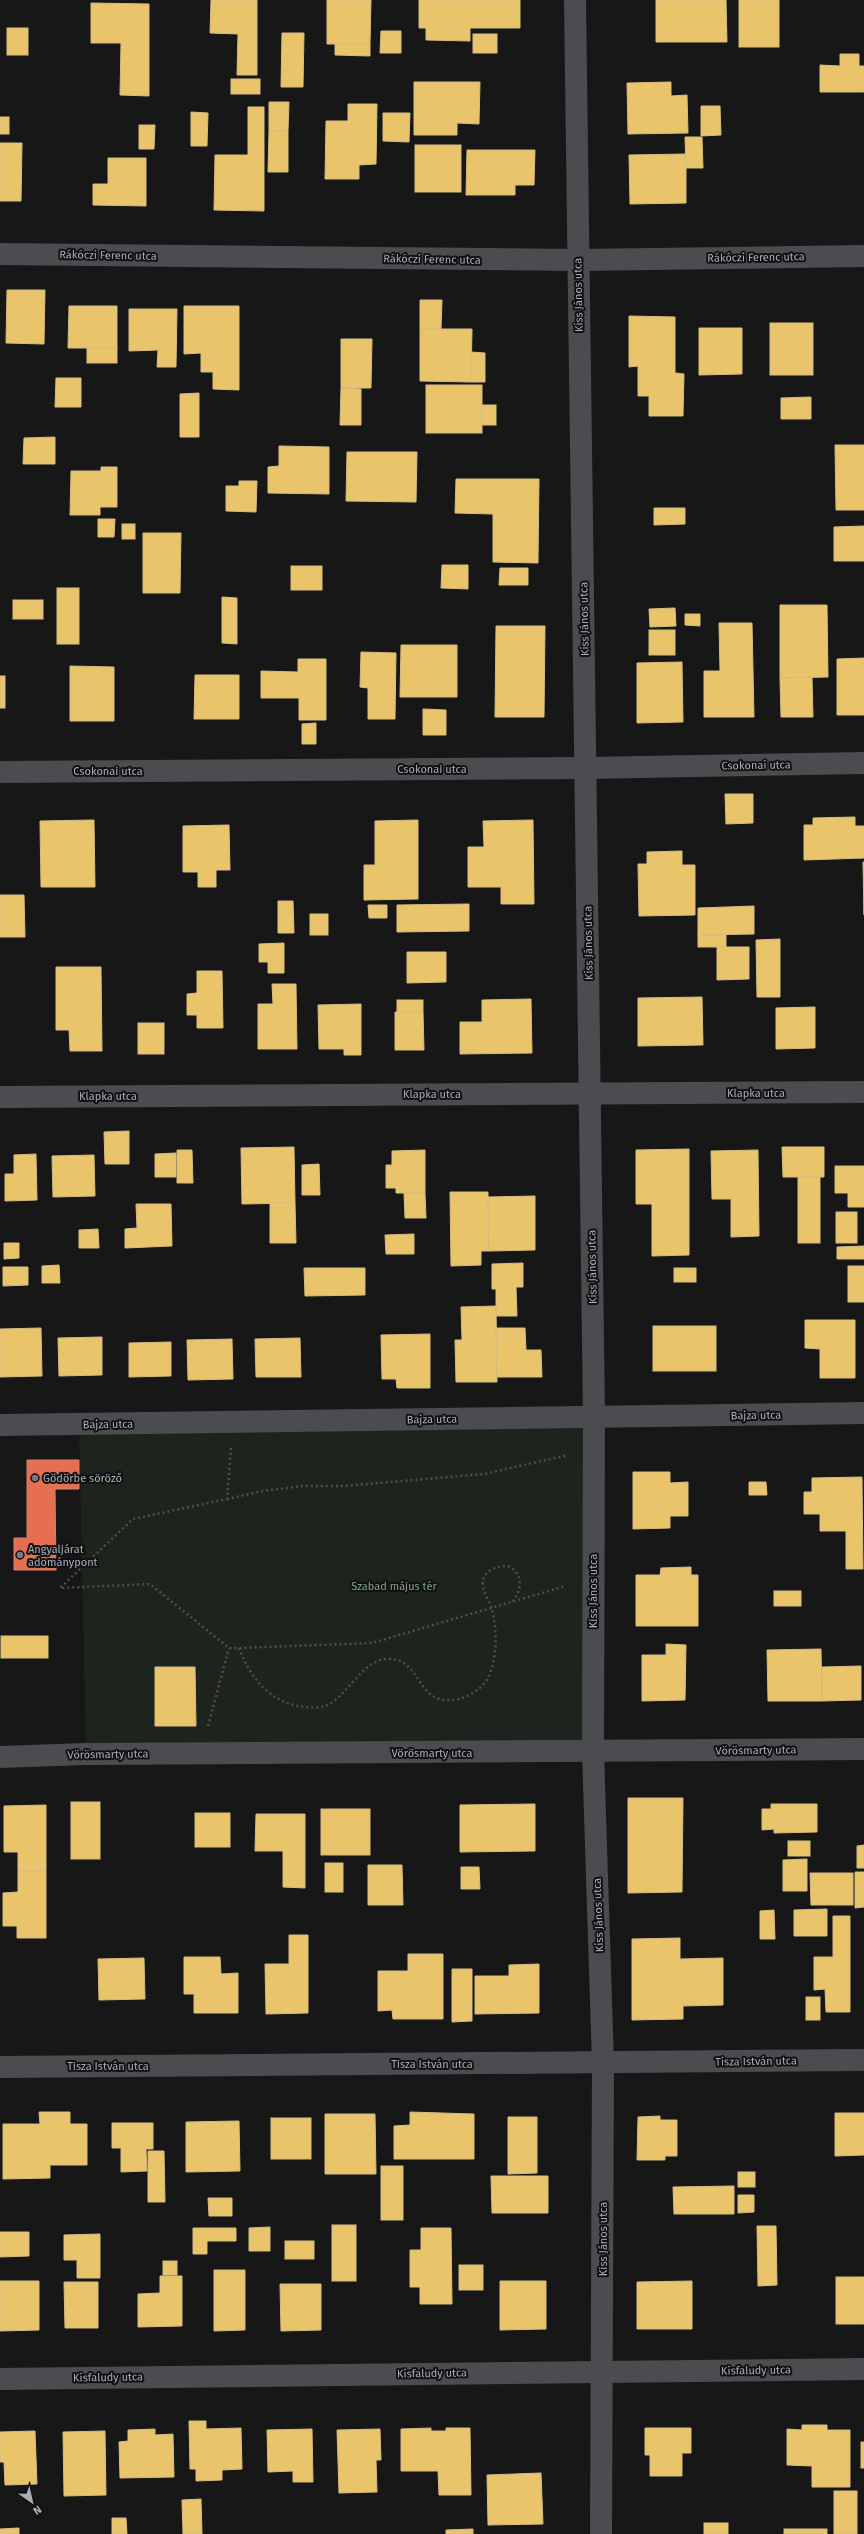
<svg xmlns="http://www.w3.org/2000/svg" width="864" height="2534" viewBox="0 0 864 2534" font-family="'Fira Sans',sans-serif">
<rect width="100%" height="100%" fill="#171717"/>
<polygon fill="#1d241e" points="594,1416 593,1752 86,1754 79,1424"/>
<g fill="#e9c46a" stroke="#d6bd81">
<polygon points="211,0 257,0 257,75 237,75 238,34 210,33"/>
<polygon points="327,0 371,0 370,44 327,44"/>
<polygon points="419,0 520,0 520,28 470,28 470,41 426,40 426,28 419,28"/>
<polygon points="656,0 726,0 727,42 656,42"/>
<rect x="739" y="0" width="40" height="47"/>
<polygon points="91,3 149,4 149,96 120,95 121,43 91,43"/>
<rect x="7" y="28" width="21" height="27"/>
<polygon points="381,31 401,31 401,53 380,53"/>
<polygon points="282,33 304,33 303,87 281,87"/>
<rect x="473" y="34" width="24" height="19"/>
<polygon points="335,44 370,44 370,56 335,55"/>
<polygon points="840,54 859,54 859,66 864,66 864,92 820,92 820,65 840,66"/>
<rect x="231" y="79" width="29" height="15"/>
<polygon points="414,82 480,82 479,124 457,123 457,135 414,135"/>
<polygon points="671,82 671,96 687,95 688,133 628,134 627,83"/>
<polygon points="269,102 289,102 288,131 269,131"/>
<polygon points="348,104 377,104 376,164 359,165 359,179 325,179 326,121 348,121"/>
<polygon points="701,106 720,106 721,135 701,136"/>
<polygon points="248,107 264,107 264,211 214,210 215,155 248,155"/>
<polygon points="191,112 208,113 207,146 191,146"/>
<polygon points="383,113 410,113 409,142 383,141"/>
<rect x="0" y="117" width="9" height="17"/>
<polygon points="139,125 155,125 154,149 139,149"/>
<polygon points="269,131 288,131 288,172 268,172"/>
<polygon points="685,137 702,137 703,168 686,168"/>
<polygon points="0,143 22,143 21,201 0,201"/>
<rect x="415" y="145" width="46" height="47"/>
<polygon points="467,150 535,150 534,185 515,185 515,195 466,195"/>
<polygon points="686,154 686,203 630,204 629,155"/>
<polygon points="108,158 146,158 146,206 93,205 93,184 108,184"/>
<polygon points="7,290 45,290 44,344 6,343"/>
<polygon points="420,300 442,300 441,329 420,329"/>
<polygon points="69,306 117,306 117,348 68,348"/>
<polygon points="184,306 239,306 239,390 213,389 213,372 201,372 201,353 184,354"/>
<polygon points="129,309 177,309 176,367 157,367 158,350 129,351"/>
<polygon points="629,316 675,317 675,373 684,374 683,416 649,416 649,396 638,396 638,366 629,367"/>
<rect x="770" y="323" width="43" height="52"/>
<polygon points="699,328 742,328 742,374 699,375"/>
<polygon points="420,329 472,329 471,382 420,381"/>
<polygon points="341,339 372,339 371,388 341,388"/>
<rect x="87" y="348" width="30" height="15"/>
<polygon points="471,352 485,353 485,382 471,382"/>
<polygon points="56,378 81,378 81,407 55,407"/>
<rect x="426" y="385" width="56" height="48"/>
<polygon points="341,388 361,389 361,425 340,425"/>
<polygon points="199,393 199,437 180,437 180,394"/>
<polygon points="811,397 811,419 781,419 781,398"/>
<rect x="482" y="405" width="14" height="20"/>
<polygon points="55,437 55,464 23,464 24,438"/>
<polygon points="835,445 864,445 864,510 836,510"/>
<polygon points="279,446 329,447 329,494 268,493 268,467 279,466"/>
<polygon points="347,452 417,452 416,502 346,501"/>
<polygon points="101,467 117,467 117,507 100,507 100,515 70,515 71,471 101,471"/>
<polygon points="456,479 539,479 538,563 493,562 493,514 455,513"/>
<polygon points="239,481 257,481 256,512 226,511 226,486 239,486"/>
<polygon points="654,508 685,508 685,524 654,525"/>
<polygon points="98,519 115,519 114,537 98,537"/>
<rect x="122" y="524" width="13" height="15"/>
<polygon points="864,526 864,561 834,561 834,527"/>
<polygon points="143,533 181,533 180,593 143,593"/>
<polygon points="442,565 468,565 468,589 441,588"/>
<rect x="291" y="566" width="31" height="24"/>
<polygon points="500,568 528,568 528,585 499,585"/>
<rect x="57" y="588" width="22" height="56"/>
<polygon points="222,597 237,598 237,644 222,643"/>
<rect x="13" y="600" width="30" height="19"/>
<polygon points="780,605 827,605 828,677 780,678"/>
<polygon points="675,608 676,626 650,627 649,609"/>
<polygon points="685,614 700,614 700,626 685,625"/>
<polygon points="719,623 752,623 754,717 704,717 704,671 720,671"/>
<polygon points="496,626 545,626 544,717 495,717"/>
<rect x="649" y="630" width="26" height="25"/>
<polygon points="401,645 457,645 457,697 400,697"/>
<polygon points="361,652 396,653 395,719 368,719 368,688 360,687"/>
<polygon points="864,658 864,715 837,715 837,659"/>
<polygon points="298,659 326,659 326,720 299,720 299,698 261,698 261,671 298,672"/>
<polygon points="682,662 683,722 637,723 637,663"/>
<polygon points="70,666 114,667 114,721 70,721"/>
<polygon points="195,675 239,675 239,719 194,719"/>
<rect x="0" y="676" width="5" height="32"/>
<polygon points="812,677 813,717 781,717 780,678"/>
<polygon points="423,709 446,710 446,735 423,735"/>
<polygon points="316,723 316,744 302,744 302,724"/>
<polygon points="725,794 753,794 753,823 726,824"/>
<polygon points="855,817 855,826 864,826 864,858 804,860 804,825 813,825 813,818"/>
<polygon points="94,820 95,887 41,887 40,821"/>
<polygon points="418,820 418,899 364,900 364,865 375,865 375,821"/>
<polygon points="533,820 534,904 501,904 501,887 468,887 468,847 484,847 483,821"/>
<polygon points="229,825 230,870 216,870 216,887 198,887 198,872 183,872 183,826"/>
<polygon points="682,851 682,865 695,865 695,915 639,916 638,864 647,864 647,852"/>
<polygon points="863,862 864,862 864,915"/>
<polygon points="0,895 24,895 25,937 0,937"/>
<polygon points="278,901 293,901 294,933 278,933"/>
<polygon points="469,904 469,931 397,932 397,905"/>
<polygon points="368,905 387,905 387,918 369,918"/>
<polygon points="754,906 754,934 698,935 698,908"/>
<rect x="310" y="914" width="18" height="21"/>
<rect x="698" y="935" width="28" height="12"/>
<polygon points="780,939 780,997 757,997 756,940"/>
<polygon points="284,943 284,973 268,973 268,962 259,962 259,944"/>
<polygon points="717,947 749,947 749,979 717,980"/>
<polygon points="407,952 446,952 446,982 407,983"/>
<polygon points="56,967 101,967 102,1051 70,1051 69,1030 56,1030"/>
<polygon points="197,971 222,971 223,1028 197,1028 197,1015 187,1015 187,994 197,993"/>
<polygon points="272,984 296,984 297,1049 258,1049 258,1004 273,1004"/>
<polygon points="702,997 703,1045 638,1046 638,998"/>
<polygon points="531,999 532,1053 460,1054 460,1022 482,1022 482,1000"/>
<rect x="397" y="1000" width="26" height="12"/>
<polygon points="361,1004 361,1055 344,1055 344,1049 319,1049 318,1005"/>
<polygon points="815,1007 815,1048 776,1049 776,1008"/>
<polygon points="395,1012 423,1012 424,1050 395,1050"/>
<rect x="138" y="1023" width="26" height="31"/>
<polygon points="129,1131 129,1164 105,1164 104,1132"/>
<polygon points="294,1147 295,1203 242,1204 241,1148"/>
<polygon points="782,1147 824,1147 824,1177 783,1177"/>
<polygon points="689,1149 689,1255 652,1256 652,1204 636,1204 636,1150"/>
<polygon points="177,1150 192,1150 193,1183 177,1183"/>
<polygon points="425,1150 425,1193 396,1193 396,1188 386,1188 386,1165 392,1165 392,1151"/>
<polygon points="758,1150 759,1236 731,1237 731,1199 712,1199 711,1151"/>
<polygon points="176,1153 176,1177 155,1177 155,1154"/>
<polygon points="36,1154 37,1200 5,1201 5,1174 14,1174 14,1155"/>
<polygon points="94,1155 95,1196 53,1197 52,1156"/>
<polygon points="319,1164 320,1195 302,1195 302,1165"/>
<polygon points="835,1166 864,1166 864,1207 848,1207 848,1193 835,1193"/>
<rect x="798" y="1177" width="22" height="66"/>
<polygon points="450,1192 488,1192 489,1251 481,1251 481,1265 451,1266"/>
<polygon points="404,1193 425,1193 426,1218 405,1218"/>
<polygon points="535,1196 535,1250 489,1251 488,1197"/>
<polygon points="270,1203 295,1203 296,1243 270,1243"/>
<polygon points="136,1204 171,1204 172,1246 125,1248 125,1229 137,1228"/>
<rect x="836" y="1212" width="21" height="31"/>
<polygon points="98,1229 99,1248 79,1248 79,1230"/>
<polygon points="414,1234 414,1254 386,1254 385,1235"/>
<polygon points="4,1243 19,1243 19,1258 4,1259"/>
<polygon points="864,1246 864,1259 837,1259 837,1247"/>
<polygon points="523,1263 523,1287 516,1287 517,1316 496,1316 496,1289 492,1289 492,1264"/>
<polygon points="59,1265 60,1283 42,1283 42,1266"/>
<rect x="848" y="1266" width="16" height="36"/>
<polygon points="3,1267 28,1267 28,1285 3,1286"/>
<polygon points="304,1268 365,1268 365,1295 305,1296"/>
<rect x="674" y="1268" width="22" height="14"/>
<polygon points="496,1306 497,1382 456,1382 455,1340 462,1340 461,1307"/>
<polygon points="805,1320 855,1320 855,1378 820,1378 820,1349 805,1348"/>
<rect x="653" y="1326" width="63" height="45"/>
<polygon points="41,1328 42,1376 0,1377 0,1329"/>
<polygon points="496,1328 525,1328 526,1350 541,1350 542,1377 497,1377"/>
<polygon points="430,1334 430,1388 397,1388 396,1379 382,1379 381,1335"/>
<polygon points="102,1337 102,1375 59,1376 58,1338"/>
<polygon points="300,1338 301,1377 256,1377 255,1339"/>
<polygon points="232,1339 233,1379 188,1380 187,1340"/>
<polygon points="171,1342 171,1376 129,1377 129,1343"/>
<polygon points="633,1472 670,1472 670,1483 688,1482 688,1516 670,1516 670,1528 633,1529"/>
<polygon points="862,1477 863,1569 846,1569 846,1531 820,1531 820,1514 804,1514 804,1492 812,1492 812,1478"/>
<polygon points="749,1482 766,1482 767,1495 749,1495"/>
<polygon points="691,1567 691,1575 698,1575 698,1626 636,1626 636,1575 660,1575 661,1568"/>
<rect x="774" y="1591" width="27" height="15"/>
<rect x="1" y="1636" width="47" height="22"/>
<polygon points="666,1644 686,1645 685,1700 642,1701 642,1655 666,1655"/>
<polygon points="821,1649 822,1701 768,1701 767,1650"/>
<polygon points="861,1666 861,1700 822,1701 822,1667"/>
<polygon points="155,1667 195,1667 196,1726 155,1726"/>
<polygon points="628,1798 683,1798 682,1892 628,1893"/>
<rect x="71" y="1802" width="29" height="57"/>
<polygon points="535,1804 535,1851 460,1852 460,1805"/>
<polygon points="771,1804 817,1804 817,1832 774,1833 774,1829 762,1830 762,1809 771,1809"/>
<polygon points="46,1805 46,1871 18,1871 18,1852 4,1852 4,1806"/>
<rect x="321" y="1809" width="49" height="46"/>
<rect x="195" y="1813" width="35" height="34"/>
<polygon points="256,1814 305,1814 305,1888 283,1887 283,1851 255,1851"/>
<rect x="788" y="1841" width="22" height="15"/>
<polygon points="864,1845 864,1868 857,1868 857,1846"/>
<polygon points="807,1859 807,1891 783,1891 783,1860"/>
<rect x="325" y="1863" width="18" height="29"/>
<polygon points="368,1865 402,1865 403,1905 368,1905"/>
<polygon points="461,1867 479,1867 480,1889 461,1889"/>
<polygon points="18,1871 46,1871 46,1938 17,1938 17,1926 3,1926 3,1893 18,1892"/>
<polygon points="855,1872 864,1872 864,1907 855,1908"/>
<polygon points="810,1873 853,1873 853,1905 811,1905"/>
<polygon points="827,1909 827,1936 794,1936 794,1910"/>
<polygon points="774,1910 775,1939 760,1939 760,1911"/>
<polygon points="833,1916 850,1916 850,2012 826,2012 825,1989 814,1990 814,1957 833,1957"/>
<polygon points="289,1935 308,1935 308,2013 266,2014 265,1964 289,1964"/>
<polygon points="680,1938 680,1959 723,1958 723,2005 683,2006 683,2019 632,2020 632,1939"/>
<polygon points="408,1954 443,1954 443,2019 393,2019 392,2010 378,2011 378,1971 408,1971"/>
<polygon points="184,1957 220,1957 221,1974 238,1973 238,2013 194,2013 194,1994 184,1994"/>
<polygon points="144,1958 145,1999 99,2000 98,1959"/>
<polygon points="539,1964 539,2013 475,2014 475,1976 509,1976 509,1965"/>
<polygon points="452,1969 472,1969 472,2021 452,2022"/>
<rect x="806" y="1997" width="14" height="23"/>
<polygon points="39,2112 70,2112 70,2124 87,2124 87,2165 50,2165 50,2178 3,2179 3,2124 40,2124"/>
<polygon points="410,2112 474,2114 474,2159 394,2159 394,2126 410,2125"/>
<polygon points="835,2113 864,2113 864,2155 835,2156"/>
<polygon points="325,2114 375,2114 376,2174 325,2174"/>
<polygon points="660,2116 660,2120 677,2120 677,2156 665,2156 665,2160 637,2160 638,2117"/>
<polygon points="508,2117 537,2117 537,2173 508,2174"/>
<rect x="271" y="2118" width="40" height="41"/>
<polygon points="239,2121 240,2171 186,2172 186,2122"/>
<polygon points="112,2123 153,2123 153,2149 146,2149 147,2171 121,2172 121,2148 112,2148"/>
<polygon points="148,2151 164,2151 165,2202 148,2202"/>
<rect x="381" y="2166" width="22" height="54"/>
<rect x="738" y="2172" width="17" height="15"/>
<polygon points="491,2176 548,2176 548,2213 492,2213"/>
<polygon points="734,2186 734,2214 674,2214 673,2187"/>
<polygon points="738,2195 754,2195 754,2212 738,2213"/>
<polygon points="208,2198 232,2198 232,2216 209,2216"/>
<rect x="332" y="2225" width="24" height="56"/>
<polygon points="757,2226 776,2226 777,2285 758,2286"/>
<polygon points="270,2227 270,2251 249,2251 249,2228"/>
<polygon points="193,2228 236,2228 236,2241 207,2241 207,2254 193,2254"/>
<polygon points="421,2228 451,2228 452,2304 420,2304 420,2287 410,2287 410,2250 421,2250"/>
<polygon points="0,2232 29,2232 29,2256 0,2257"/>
<polygon points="100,2234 100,2278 77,2278 77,2260 64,2260 64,2235"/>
<rect x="285" y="2241" width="29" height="18"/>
<rect x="163" y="2261" width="14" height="14"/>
<rect x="459" y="2265" width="24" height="25"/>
<polygon points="214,2270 245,2270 245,2330 214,2331"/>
<polygon points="160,2276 182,2276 182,2326 138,2327 138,2294 160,2293"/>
<rect x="836" y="2277" width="28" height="47"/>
<polygon points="0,2281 39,2281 39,2330 0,2331"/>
<polygon points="500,2281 546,2281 546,2329 500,2330"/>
<polygon points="692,2281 692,2329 637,2329 637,2282"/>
<polygon points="64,2282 98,2282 98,2328 65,2328"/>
<polygon points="280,2284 321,2284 321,2330 281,2331"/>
<polygon points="189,2421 206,2421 206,2429 241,2428 242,2469 222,2470 222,2480 196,2481 196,2469 190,2469"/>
<polygon points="802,2425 827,2425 827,2430 850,2430 850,2487 812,2487 812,2466 787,2465 787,2429 802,2430"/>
<polygon points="431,2428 431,2431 446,2431 446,2428 470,2428 471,2495 439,2495 438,2471 401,2471 401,2429"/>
<polygon points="645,2428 691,2428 691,2453 682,2453 682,2476 650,2476 650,2455 645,2455"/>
<polygon points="155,2429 155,2435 173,2434 174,2477 120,2478 119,2442 128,2441 128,2430"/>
<polygon points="312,2429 313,2482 293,2482 293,2471 268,2472 267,2430"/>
<polygon points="380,2429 381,2460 376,2460 377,2492 339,2493 337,2430"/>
<polygon points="35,2431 37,2484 5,2485 4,2462 0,2462 0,2432"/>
<polygon points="105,2431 106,2495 64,2496 63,2432"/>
<rect x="861" y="2442" width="3" height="26"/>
<polygon points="541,2473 543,2524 488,2525 487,2475"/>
<rect x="834" y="2491" width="23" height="43"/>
<polygon points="201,2499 202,2534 183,2534 182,2500"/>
<polygon points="112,2518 126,2518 127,2534 112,2534"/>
<rect x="704" y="2523" width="24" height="11"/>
<polygon points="19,2528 19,2534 0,2534 0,2529"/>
<polygon points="473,2529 473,2534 446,2534 446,2530"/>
<rect x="784" y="2529" width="43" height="5"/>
</g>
<polygon fill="#e76f51" stroke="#d48270" points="27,1460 79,1460 79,1489 55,1489 56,1570 14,1570 14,1538 27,1538"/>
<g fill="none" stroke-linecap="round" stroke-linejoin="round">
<g stroke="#4d4e52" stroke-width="2.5" stroke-dasharray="2 3" stroke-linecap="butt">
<polyline points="231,1448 227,1499 133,1519 60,1588 150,1584 229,1648 239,1648 372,1643 566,1586"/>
<polyline points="227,1499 263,1491 303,1486 344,1486 484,1474 568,1455"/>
<path d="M239,1648C250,1678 271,1704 305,1707C314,1708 323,1708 331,1703C351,1690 365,1658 389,1659C423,1659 416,1709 459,1699C469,1696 480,1690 486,1681C498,1662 497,1630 492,1609C490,1600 481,1591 483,1581C485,1570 497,1566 507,1566C523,1571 523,1591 512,1602"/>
<polyline points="208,1726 229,1648"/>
</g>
<g stroke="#4b4c50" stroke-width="22">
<polyline points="575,0 594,1416 593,1752 603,2063 601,2534"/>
<polyline points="0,254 578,260 864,256"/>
<polyline points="0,772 586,768 864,763"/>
<polyline points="0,1097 864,1092"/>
<polyline points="0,1425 864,1413"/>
<polyline points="0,1757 86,1754 864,1749"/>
<polyline points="0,2067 864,2060"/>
<polyline points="0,2379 864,2369"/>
</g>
</g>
<g fill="#757880" stroke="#111113" stroke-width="1.5">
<circle cx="35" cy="1478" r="4"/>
<circle cx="20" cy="1555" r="4"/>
</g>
<g text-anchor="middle" stroke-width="4" stroke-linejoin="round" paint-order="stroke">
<g font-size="11" fill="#a8adb8" stroke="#111113">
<text transform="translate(108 255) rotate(1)" y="4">Rákóczi Ferenc utca</text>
<text transform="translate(756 257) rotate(-1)" y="4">Rákóczi Ferenc utca</text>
<text transform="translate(432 259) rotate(1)" y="4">Rákóczi Ferenc utca</text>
<text transform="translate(578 295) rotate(-91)" y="4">Kiss János utca</text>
<text transform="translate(584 619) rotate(-91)" y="4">Kiss János utca</text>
<text transform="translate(756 765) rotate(-1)" y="4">Csokonai utca</text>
<text x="432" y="773">Csokonai utca</text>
<text x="108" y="775">Csokonai utca</text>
<text transform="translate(588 943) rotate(-91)" y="4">Kiss János utca</text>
<text x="756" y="1097">Klapka utca</text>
<text x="432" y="1098">Klapka utca</text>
<text x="108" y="1100">Klapka utca</text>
<text transform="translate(592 1267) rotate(-91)" y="4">Kiss János utca</text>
<text transform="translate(756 1415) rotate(-1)" y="4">Bajza utca</text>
<text transform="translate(432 1419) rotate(-1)" y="4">Bajza utca</text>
<text transform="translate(108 1424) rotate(-1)" y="4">Bajza utca</text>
<text transform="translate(593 1591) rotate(-90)" y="4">Kiss János utca</text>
<text transform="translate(756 1750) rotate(-1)" y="4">Vörösmarty utca</text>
<text x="432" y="1757">Vörösmarty utca</text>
<text transform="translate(108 1754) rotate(-1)" y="4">Vörösmarty utca</text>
<text transform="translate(598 1915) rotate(-92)" y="4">Kiss János utca</text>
<text transform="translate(756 2061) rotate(-1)" y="4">Tisza István utca</text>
<text x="432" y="2068">Tisza István utca</text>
<text x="108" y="2070">Tisza István utca</text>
<text transform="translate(603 2239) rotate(-90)" y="4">Kiss János utca</text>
<text transform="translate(756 2370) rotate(-1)" y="4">Kisfaludy utca</text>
<text transform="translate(432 2373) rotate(-1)" y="4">Kisfaludy utca</text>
<text transform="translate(108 2377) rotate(-1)" y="4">Kisfaludy utca</text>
</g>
<g font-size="11" fill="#a8adb8" stroke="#111113" text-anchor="start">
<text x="43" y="1482">Gödörbe söröző</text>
<text x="28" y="1553">Angyaljárat<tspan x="28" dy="13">adománypont</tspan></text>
</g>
<g font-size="11" fill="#7fa381" stroke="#111113">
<text x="394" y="1590">Szabad május tér</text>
</g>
</g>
<g transform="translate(32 2502) rotate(146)" stroke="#111113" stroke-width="3" paint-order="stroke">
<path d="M0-3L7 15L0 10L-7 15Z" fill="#a8adb8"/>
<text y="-6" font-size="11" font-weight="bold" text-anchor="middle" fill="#a8adb8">N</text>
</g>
</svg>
